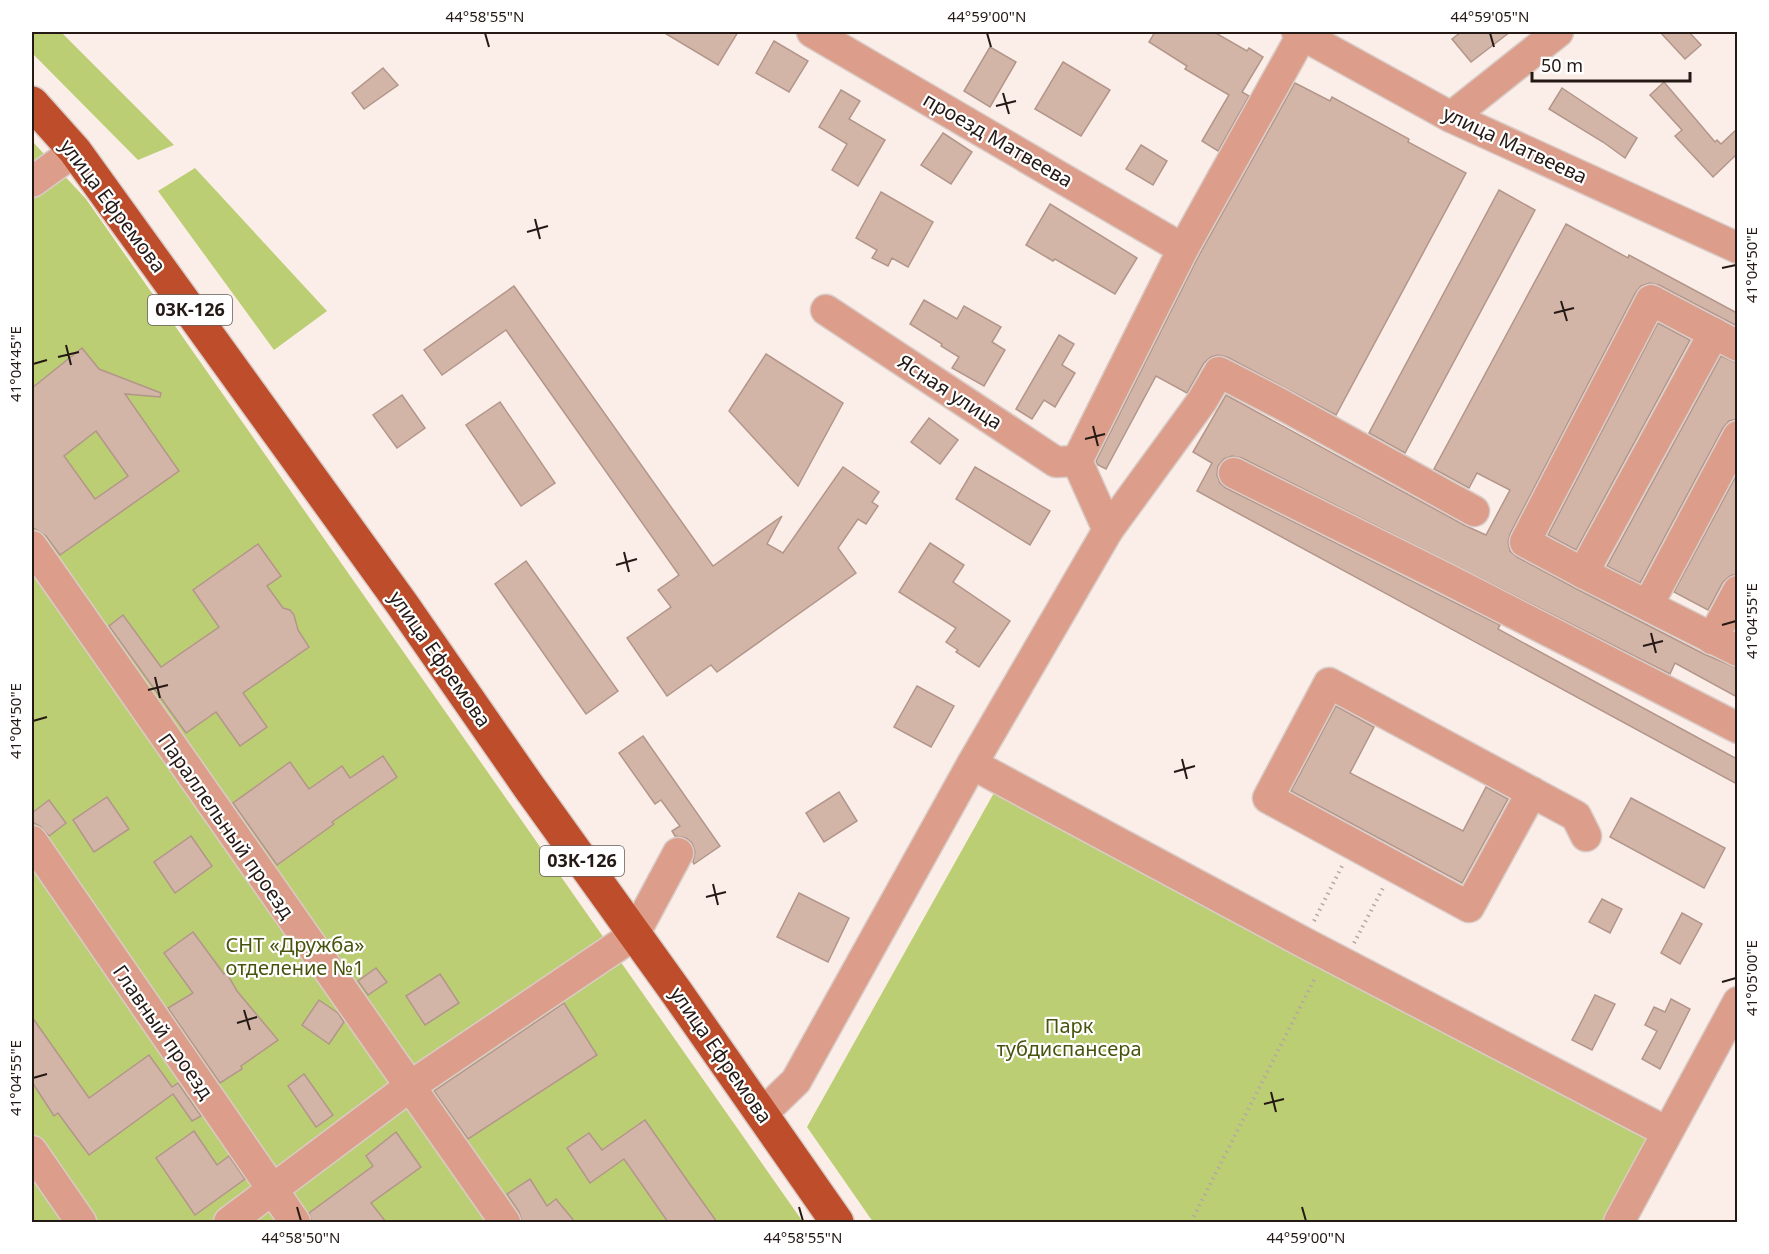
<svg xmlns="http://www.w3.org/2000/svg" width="1769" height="1254" viewBox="0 0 1769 1254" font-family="'Noto Sans',sans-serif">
<rect width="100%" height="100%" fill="#fbeee9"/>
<g fill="#bcce73">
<polygon points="32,32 61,32 174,145 138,160 32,53"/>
<polygon points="32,141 86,199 803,1222 32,1222"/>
<polygon points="195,168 327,311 274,350 158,191"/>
<polygon points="995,791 1649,1138 1603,1222 873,1222 807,1127"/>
</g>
<g fill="#d3b5a8" stroke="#b3968a" stroke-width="1.5" fill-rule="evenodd">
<polygon points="663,32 738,32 718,65"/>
<polygon points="1155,32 1214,32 1247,51 1249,48 1263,57 1242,92 1249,96 1218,151 1202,141 1229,95 1185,69 1187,66 1149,42"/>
<polygon points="1461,32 1510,32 1471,62 1452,39"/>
<polygon points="1660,32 1689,32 1701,45 1685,59"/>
<polygon points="774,41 808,61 789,92 756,73"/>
<polygon points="990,47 1016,62 990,107 964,91"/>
<polygon points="1063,62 1110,90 1081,136 1035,109"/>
<polygon points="383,68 398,85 364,109 352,93"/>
<polygon points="1664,82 1715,142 1717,140 1721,144 1737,129 1737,154 1713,177 1675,136 1682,130 1650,95"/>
<polygon points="1295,83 1330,101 1332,97 1409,139 1408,142 1466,173 1336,415 1227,357 1218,355 1211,357 1204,363 1187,393 1156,376 1106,469 1098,465 1096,461 1198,257"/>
<polygon points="1562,88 1637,138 1625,158 1603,142 1549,109"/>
<polygon points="841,90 860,101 849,119 885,140 858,186 832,170 847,144 819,127"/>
<polygon points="943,133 972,152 951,184 921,165"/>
<polygon points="1141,145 1167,161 1153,185 1126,169"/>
<polygon points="1499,190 1535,210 1405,453 1369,433"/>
<polygon points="881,192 933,222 908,267 892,258 888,266 872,258 877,250 856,238"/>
<polygon points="1050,204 1137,258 1115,294 1055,259 1053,261 1026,245"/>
<polygon points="1566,224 1628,258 1629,255 1737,313 1737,326 1659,285 1650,283 1641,286 1636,292 1510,534 1508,542 1510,551 1517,557 1575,588 1704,654 1737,668 1737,697 1675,663 1670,674 1242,458 1232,456 1224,459 1218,466 1217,475 1220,483 1226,488 1500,625 1498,629 1737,759 1737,784 1197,491 1212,463 1193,452 1226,395 1466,526 1486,535 1510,490 1477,473 1469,488 1434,469"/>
<polygon points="514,286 713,566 782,516 767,544 783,553 843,467 879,492 872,502 878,506 866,524 858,519 838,548 856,573 717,672 711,665 667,696 627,638 671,607 658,590 679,575 506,330 442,375 424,350"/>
<polygon points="924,300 957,319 964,306 1001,327 992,342 1005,350 984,386 952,368 959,357 941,346 942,344 910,324"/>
<polygon points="1658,323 1690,340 1576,550 1548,535"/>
<polygon points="1059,335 1074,344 1062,365 1075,373 1055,407 1044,400 1032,419 1016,409"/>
<path d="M82,348L99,369L161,393L160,397L125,394L179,471L60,555L46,536L32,527V388ZM96,431L128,476L95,499L64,456Z"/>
<polygon points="766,354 843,403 798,486 729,411"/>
<polygon points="1721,356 1737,363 1737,419 1729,421 1723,428 1640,583 1607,566"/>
<polygon points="402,395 425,428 397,448 373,415"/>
<polygon points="500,402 555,483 521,506 466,425"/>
<polygon points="929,418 958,440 940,464 911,442"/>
<polygon points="975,467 1050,511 1030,545 956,499"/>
<polygon points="1737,474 1737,574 1730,576 1723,582 1708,610 1674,592"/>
<polygon points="930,543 964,565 953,582 1010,621 979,667 956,652 958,650 946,642 956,628 899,592"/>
<polygon points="258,544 281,576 267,586 283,608 290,610 294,615 298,630 309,647 243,693 267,727 240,746 216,712 186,733 109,626 123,615 161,667 219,627 193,590"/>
<polygon points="526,561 618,691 586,714 495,584"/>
<polygon points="917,686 954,706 931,747 894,727"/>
<polygon points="1336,706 1374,727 1350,773 1463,831 1486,787 1508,799 1462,883 1291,791"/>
<polygon points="643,736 720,846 694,864 693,862 695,852 692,843 686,838 675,836 672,831 680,826 661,800 655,804 619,753"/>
<polygon points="383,756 397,777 332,822 334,824 277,865 233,803 290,762 309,789 342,766 350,778"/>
<polygon points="839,792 857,821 824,842 806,813"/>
<polygon points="107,797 129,829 94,852 73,820"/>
<polygon points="1631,798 1725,848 1704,888 1610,837"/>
<polygon points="49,800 66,823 49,836 40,826 32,822 32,813"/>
<polygon points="191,836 212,866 175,893 154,862"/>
<polygon points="799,893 849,918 828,962 777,937"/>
<polygon points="1602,899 1622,909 1610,933 1589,922"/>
<polygon points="1682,913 1702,924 1680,964 1661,953"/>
<polygon points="193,932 224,974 226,972 237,991 278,1040 241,1066 242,1069 220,1083 168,1008 193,993 164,953"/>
<polygon points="376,968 387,982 368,995 358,981"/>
<polygon points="440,974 459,1003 425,1025 406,996"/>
<polygon points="1595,995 1615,1004 1592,1050 1572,1040"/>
<polygon points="1671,999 1690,1009 1660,1069 1642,1059 1657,1031 1645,1025 1654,1007 1665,1012"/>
<polygon points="319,1000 338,1013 344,1022 329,1044 302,1025"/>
<polygon points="564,1003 597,1055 468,1139 434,1091"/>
<polygon points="32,1017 89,1098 149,1055 172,1087 178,1083 201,1116 192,1121 173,1094 89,1155 58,1113 54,1116 32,1082"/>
<polygon points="304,1074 333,1115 316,1127 288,1086"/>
<polygon points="645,1120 689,1183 717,1222 668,1222 624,1159 590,1183 567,1148 589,1133 602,1150"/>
<polygon points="194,1131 217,1165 229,1156 245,1179 195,1215 156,1158"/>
<polygon points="396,1132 421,1167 371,1203 386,1222 312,1222 309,1213 373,1166 366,1156"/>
<polygon points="530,1179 547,1206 556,1199 575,1222 522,1222 519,1212 507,1194"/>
</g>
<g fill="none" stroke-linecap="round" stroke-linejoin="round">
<defs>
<g id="minor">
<polyline points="812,32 1183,249"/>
<polyline points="1297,32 1451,117 1738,248"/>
<polyline points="1451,117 1558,32"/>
<polyline points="32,182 75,151"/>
<polyline points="826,310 1056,462 1077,461"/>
<polyline points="1738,346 1651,300 1525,542 1583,573 1738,651"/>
<polyline points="1234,473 1445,578 1738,728"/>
<polyline points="1108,530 1202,401 1219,372 1279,403 1474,511"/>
<polyline points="32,546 505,1222"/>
<polyline points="1583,573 1714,333"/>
<polyline points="1648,605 1738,436"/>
<polyline points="1712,639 1738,591"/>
<polyline points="972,764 1303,942 1667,1132"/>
<polyline points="1532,792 1469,907 1268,798 1329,683 1576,816 1586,836"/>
<polyline points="32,841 295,1222"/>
<polyline points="762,1114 796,1081 972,764 1108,530 1077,461 1183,249 1302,35"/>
<polyline points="32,1151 81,1222"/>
<polyline points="229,1222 409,1087 634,935 678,853"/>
<polyline points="1619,1222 1738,1002"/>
</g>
<polyline id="major" points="32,103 75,151 402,604 529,787 677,993 837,1222"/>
</defs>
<use href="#minor" stroke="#d9ccc7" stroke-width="33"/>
<use href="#major" stroke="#d9ccc7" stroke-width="36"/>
<g stroke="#b5a9a4" stroke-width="4" stroke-dasharray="1.5 4.5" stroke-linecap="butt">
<polyline points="1314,921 1342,866"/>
<polyline points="1354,943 1383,888"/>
<polyline points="1191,1222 1316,976"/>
</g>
<use href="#minor" stroke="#dc9d8a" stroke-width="30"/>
<use href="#major" stroke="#be4e2b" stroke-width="33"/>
</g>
<path fill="none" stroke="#241915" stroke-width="2" d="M485,33L489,47M987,33L991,47M1490,33L1494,47M1003,93L1009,114M996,106L1016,101M535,219L540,239M527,232L548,226M1722,268L1736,265M1561,301L1567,321M1554,313L1574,308M66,345L71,365M58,357L79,352M33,364L47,360M1093,426L1098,446M1085,439L1105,434M624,552L629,572M616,565L637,559M1722,625L1736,621M1651,633L1656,653M1643,646L1663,641M155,677L160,698M148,690L168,685M33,721L47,717M1182,759L1187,779M1174,772L1195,766M713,884L718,905M706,897L726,892M1722,982L1736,978M244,1010L250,1030M237,1023L257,1017M33,1078L47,1074M1271,1092L1276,1112M1264,1104L1284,1099M297,1207L301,1221M799,1207L803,1221M1302,1207L1306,1221"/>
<g text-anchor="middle" stroke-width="4.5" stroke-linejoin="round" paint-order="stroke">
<g fill="#fff" stroke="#665e5b" stroke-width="1.5">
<rect x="148" y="295" width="84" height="30" rx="4.5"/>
<rect x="540" y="846" width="84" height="30" rx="4.5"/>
</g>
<g font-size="18" font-weight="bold" fill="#241915">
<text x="190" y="316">03К-126</text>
<text x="582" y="867">03К-126</text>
</g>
<g font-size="20" fill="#241915" stroke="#fff">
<text transform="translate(998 140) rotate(30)" y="7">проезд Матвеева</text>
<text transform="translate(1515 145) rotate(25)" y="7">улица Матвеева</text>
<text transform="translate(113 206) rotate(53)" y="7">улица Ефремова</text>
<text transform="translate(950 392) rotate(33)" y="7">Ясная улица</text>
<text transform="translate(440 659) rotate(55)" y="7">улица Ефремова</text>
<text transform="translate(226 826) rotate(55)" y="7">Параллельный проезд</text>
<text transform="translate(163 1032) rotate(55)" y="7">Главный проезд</text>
<text transform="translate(721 1055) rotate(55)" y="7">улица Ефремова</text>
</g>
<g font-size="20" fill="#49530e" stroke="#fff">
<text x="295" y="952">СНТ «Дружба»<tspan x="295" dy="23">отделение №1</tspan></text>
<text x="1069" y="1033">Парк<tspan x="1069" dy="23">тубдиспансера</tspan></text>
</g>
</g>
<rect width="1769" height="1254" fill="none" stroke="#ffffff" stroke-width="66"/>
<path d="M1532 72v9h158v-9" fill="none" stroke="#241915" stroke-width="3"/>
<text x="1541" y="72" font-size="18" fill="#241915" stroke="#ffffff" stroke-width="4.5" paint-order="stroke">50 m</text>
<rect x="33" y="33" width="1703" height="1188" fill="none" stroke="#241915" stroke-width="2"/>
<g font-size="15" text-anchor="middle" fill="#241915">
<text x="485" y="22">44°58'55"N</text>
<text x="987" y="22">44°59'00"N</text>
<text x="1490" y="22">44°59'05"N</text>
<text transform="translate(1752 265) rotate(-90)" y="5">41°04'50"E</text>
<text transform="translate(16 364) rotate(-90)" y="5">41°04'45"E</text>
<text transform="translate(1752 621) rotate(-90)" y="5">41°04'55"E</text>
<text transform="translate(16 721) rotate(-90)" y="5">41°04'50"E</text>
<text transform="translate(1752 978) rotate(-90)" y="5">41°05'00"E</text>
<text transform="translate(16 1078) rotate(-90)" y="5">41°04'55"E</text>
<text x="301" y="1243">44°58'50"N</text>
<text x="803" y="1243">44°58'55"N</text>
<text x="1306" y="1243">44°59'00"N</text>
</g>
</svg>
